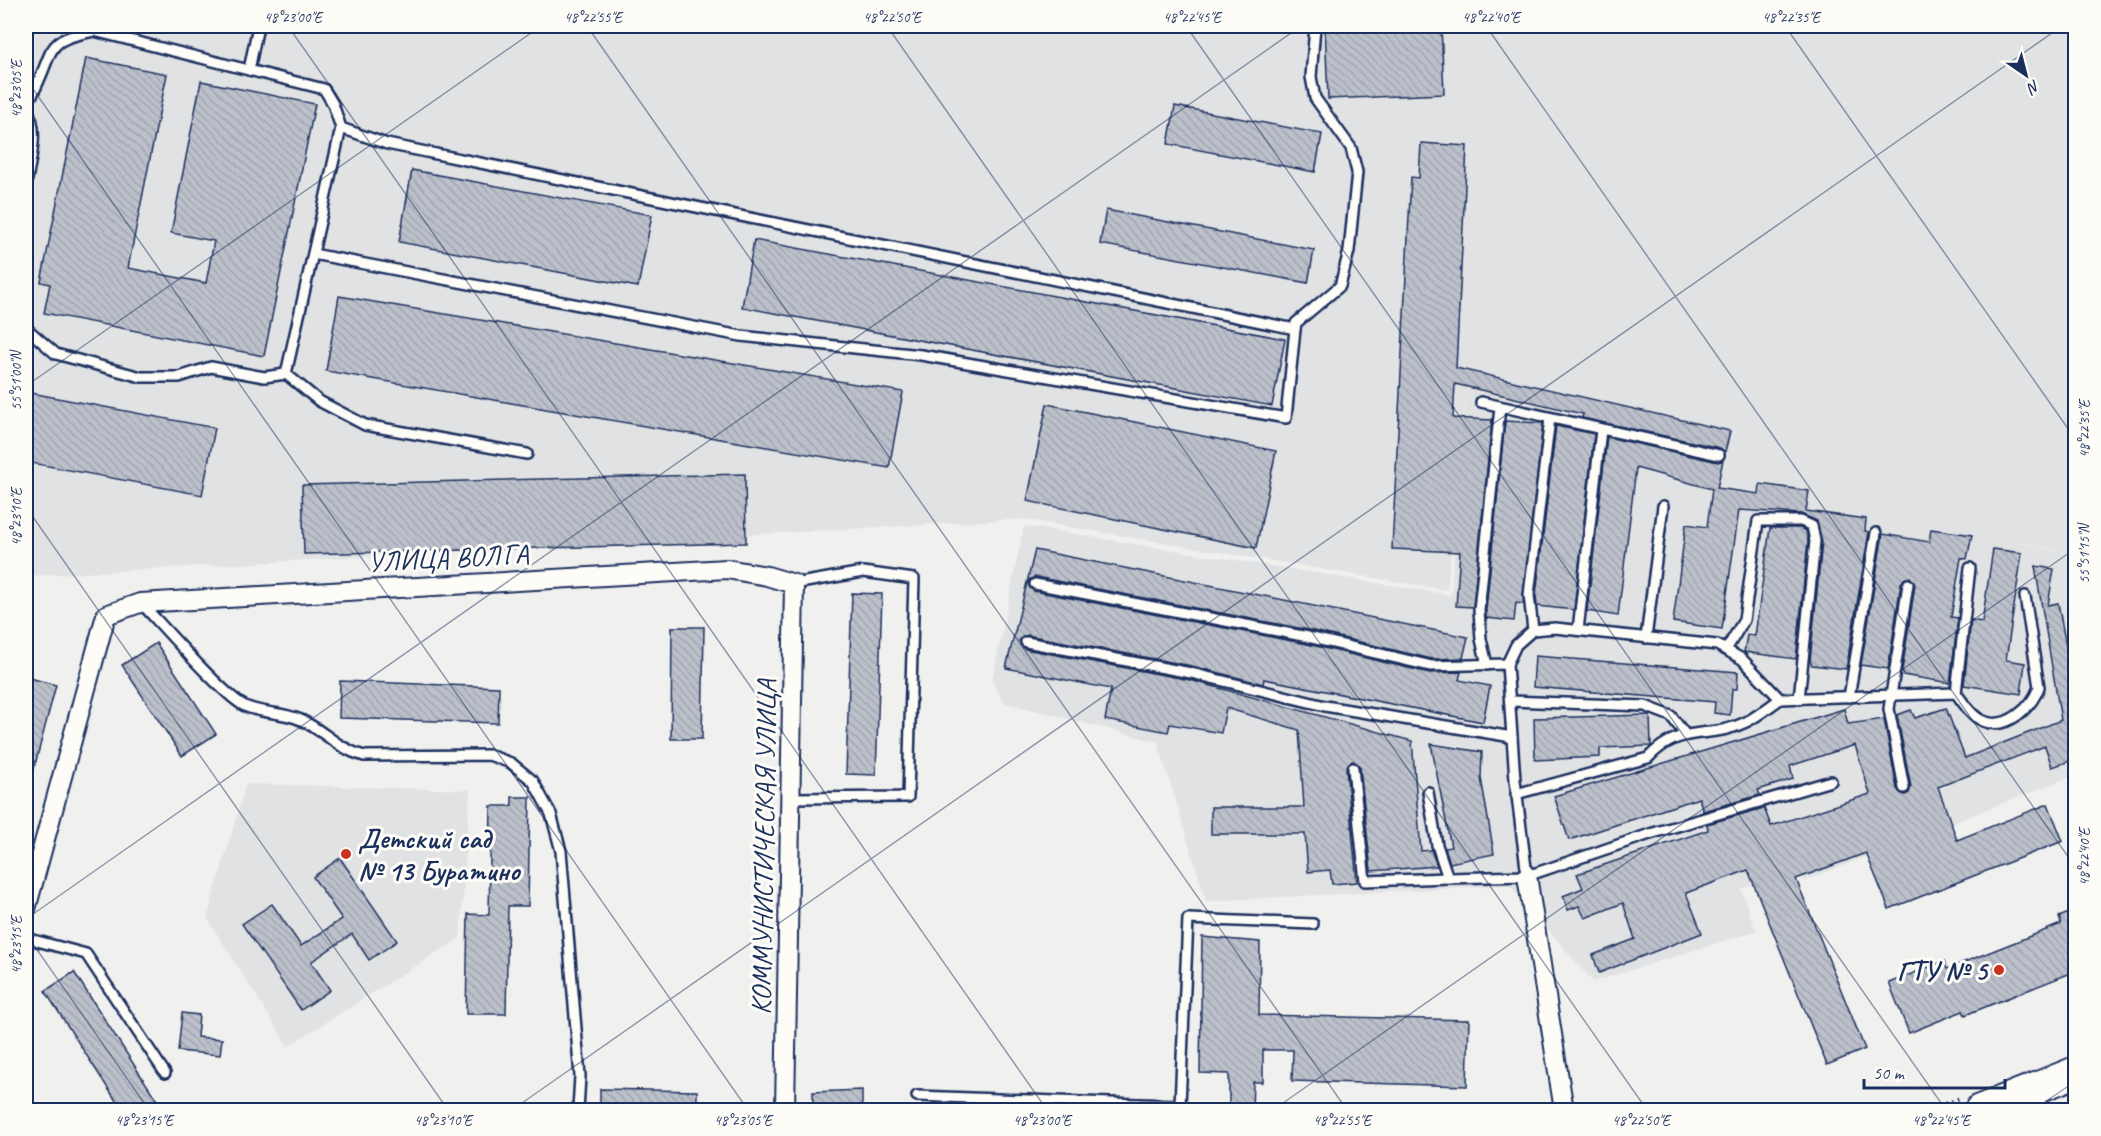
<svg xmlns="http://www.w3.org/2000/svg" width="2101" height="1136" viewBox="0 0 2101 1136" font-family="Caveat,sans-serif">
<defs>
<pattern id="building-back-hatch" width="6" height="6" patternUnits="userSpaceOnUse" patternTransform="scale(1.5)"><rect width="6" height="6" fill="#bbc0ca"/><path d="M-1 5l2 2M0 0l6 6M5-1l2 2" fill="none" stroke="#a0a5b0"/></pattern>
</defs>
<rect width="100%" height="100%" fill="#f0f0ee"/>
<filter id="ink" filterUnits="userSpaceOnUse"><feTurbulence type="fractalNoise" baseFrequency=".0167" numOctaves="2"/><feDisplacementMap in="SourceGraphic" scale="12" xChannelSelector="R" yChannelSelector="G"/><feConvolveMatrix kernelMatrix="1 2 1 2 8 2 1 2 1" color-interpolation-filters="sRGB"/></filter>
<g filter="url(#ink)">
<g fill="#e0e2e3">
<polygon points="26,26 2075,26 2075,552 2068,553 1972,530 2069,554 2076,592 2075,775 1804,881 1799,866 1741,889 1756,931 1593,982 1510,885 1206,901 1158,742 1003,702 992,681 1024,526 1451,595 1467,380 1447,590 1022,519 26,576"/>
<polygon points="246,784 470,790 460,938 288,1046 207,918"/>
</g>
<g fill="url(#building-back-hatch)" stroke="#1b2f5e" stroke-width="1.5">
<polygon points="1325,26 1441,26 1444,94 1328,99"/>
<polygon points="86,58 167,74 128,268 206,283 214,241 171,233 201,81 315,104 264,356 44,313 50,284 41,282"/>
<polygon points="1175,106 1322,134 1315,172 1168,144"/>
<polygon points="1421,143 1467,146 1456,368 1730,431 1725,452 1720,448 1582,418 1583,414 1455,384 1453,418 1492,420 1473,607 1456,606 1460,552 1392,549 1411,177 1419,178"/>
<polygon points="412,170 652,215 638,287 399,242"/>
<polygon points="1106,210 1314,250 1308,283 1100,244"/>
<polygon points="754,240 1285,339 1272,406 742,307"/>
<polygon points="339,296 903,392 889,468 326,371"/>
<polygon points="26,392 215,428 202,495 26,462"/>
<polygon points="1047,404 1276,451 1256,548 1027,501"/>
<polygon points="1505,421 1543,423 1523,604 1516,603 1514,621 1486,618 1486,610"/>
<polygon points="1556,426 1594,434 1574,610 1537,606 1536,595"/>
<polygon points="1607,437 1718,462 1723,460 1717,488 1759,494 1760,484 1809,491 1806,511 1866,519 1865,531 1869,532 1846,669 1812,665 1810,661 1822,542 1817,521 1801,514 1739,510 1722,629 1673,622 1686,524 1707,527 1712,489 1636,468 1618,616 1587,611"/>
<polygon points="745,474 746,543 304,554 302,485"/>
<polygon points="1770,528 1800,528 1806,531 1808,541 1796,659 1744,652 1747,635 1755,636"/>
<polygon points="1931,529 1972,535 1967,559 1961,558 1951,617 1958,618 1950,683 1903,675 1902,671 1915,585 1910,577 1901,583 1888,669 1861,665 1883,534 1929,542"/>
<polygon points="1993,549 2022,553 2006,660 2025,663 2021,694 1964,685 1971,620 1982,622"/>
<polygon points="1035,550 1468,637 1463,658 1432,659 1309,630 1036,577 1030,579 1028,583 1034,591 1307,644 1429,673 1461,672 1459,680 1490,686 1483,722 1264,679 1263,684 1192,666 1027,635 1019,641 1025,649 1190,680 1412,741 1421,851 1431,850 1437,866 1371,871 1360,767 1353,761 1349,763 1346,769 1357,882 1332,884 1330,870 1308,872 1305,834 1211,834 1211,807 1304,807 1299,730 1226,708 1221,733 1170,724 1168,732 1105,720 1111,689 1006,668"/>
<polygon points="2035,566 2054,569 2048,605 2058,603 2076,700 2076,759 2052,767 2045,746 1938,787 1957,840 2048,804 2063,841 1889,909 1866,853 1796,879 1865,1049 1827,1065 1748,870 1686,893 1702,933 1599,973 1593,955 1635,939 1623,903 1585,918 1579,906 1568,910 1563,896 1583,888 1577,874 1708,830 1707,824 1764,808 1771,826 1870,794 1855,745 1790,766 1793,779 1758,790 1760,795 1703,811 1699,798 1569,840 1554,796 1844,709 1848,724 1884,719 1897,789 1905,795 1909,793 1911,787 1897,715 1911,710 1915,718 1946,708 1965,758 2061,720"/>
<polygon points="852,593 882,594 876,775 846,774"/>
<polygon points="672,627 704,627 702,739 671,739"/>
<polygon points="156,643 216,734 182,756 122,665"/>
<polygon points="1535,656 1738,672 1737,689 1732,689 1730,715 1714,713 1715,702 1533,687"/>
<polygon points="26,677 56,685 31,780 26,779"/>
<polygon points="340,681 499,687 498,723 339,718"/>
<polygon points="1650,715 1651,746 1600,748 1600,757 1535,760 1534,718"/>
<polygon points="1431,744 1482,752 1481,778 1494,854 1450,863 1445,848 1451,847"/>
<polygon points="512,797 530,797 528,906 508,906 506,1014 466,1014 468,914 489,915 491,806 512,806"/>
<polygon points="340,858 397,941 369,960 352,934 311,962 330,990 301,1010 242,924 272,904 301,946 342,919 313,877"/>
<polygon points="2076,910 2076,971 1965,1015 1963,1011 1909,1033 1889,983 1944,961 1947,969 2061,924 2059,917"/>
<polygon points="1202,937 1260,942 1259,1015 1469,1020 1467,1086 1292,1081 1293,1050 1263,1050 1263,1082 1253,1082 1252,1110 1229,1110 1229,1074 1200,1073"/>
<polygon points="74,972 158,1102 145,1110 122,1110 45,991"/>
<polygon points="182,1013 199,1015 197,1037 222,1039 220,1055 178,1051"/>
<polygon points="600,1089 697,1091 697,1110 600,1110"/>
<polygon points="862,1090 862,1110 813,1110 813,1092"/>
</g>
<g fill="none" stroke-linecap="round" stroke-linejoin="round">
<defs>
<g id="service">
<polyline points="249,70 258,26"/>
<path d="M26,102C31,99 33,93 36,87C55,47 45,40 94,31L324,89L333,104L341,128L387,144L1295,329L1296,323L1340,286L1349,251L1357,172L1351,148L1315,98L1311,77L1315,26"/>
<path d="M26,108C41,130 29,162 26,186"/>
<polyline points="313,254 741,336 921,355 1286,418 1295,329"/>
<polyline points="26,328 56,354 141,377 179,377 211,367 264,377 286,374 341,128"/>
<polyline points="286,374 319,401 365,425 527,454"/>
<polyline points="1481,402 1719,455"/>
<polyline points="1035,584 1308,637 1431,666 1507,664"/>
<path d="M142,604C161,624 227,700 247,707C265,714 283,712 301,720C325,731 336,748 364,756L489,755L511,763L533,781L551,814L561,851L580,1076L578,1110"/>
<polyline points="1533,630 1529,595 1550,418"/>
<polyline points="1578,630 1601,430"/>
<polyline points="1646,638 1663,506"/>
<polyline points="1026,642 1191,673 1325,706 1512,737"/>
<polyline points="1726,650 1744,620 1758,521 1801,521 1812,526 1815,541 1799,699"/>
<polyline points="1487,665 1481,639 1479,610 1500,407"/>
<polyline points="1956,693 1970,568"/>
<polyline points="1849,697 1876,533"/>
<polyline points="1510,701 1645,706 1671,716 1684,733"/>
<polyline points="1353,768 1365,881 1448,878"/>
<polyline points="1904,788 1889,709 1908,584"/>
<polyline points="1428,792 1437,845 1448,878 1527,876 1650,834 1831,781"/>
<path d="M1516,794L1648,758C1682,722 1708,741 1746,722C1758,716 1769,707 1780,699"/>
<polyline points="790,798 908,797 914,579 863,572 794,584"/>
<path d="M1527,876L1515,780L1507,664L1516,645L1533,630L1555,628L1717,645L1742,659L1780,699L1956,693C1963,702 1971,716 1983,721C2007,731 2032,707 2039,687L2025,596"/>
<polyline points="26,938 86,954 165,1073"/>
<polyline points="2039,1092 2043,1110"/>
<polyline points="917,1096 1138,1104"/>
<polyline points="1138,1110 1138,1104 1180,1105 1188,919 1313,924"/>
</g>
<g id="minor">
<polyline points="1527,876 1564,1110"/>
<polyline points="26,909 106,615 140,603 727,569 767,576 794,584 785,1110"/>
</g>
<polyline id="primary" points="1980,1110 2076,1072"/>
</defs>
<use href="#service" stroke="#1b2f5e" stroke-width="14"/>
<use href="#minor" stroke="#1b2f5e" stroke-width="22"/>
<use href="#primary" stroke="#1b2f5e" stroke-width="34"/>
<polyline stroke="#1b2f5e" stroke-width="4" stroke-dasharray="1.5 4.5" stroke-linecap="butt" points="1929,1110 1960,1098"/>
<use href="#service" stroke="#fdfcf7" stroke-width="9"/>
<use href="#minor" stroke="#fdfcf7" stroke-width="18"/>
<use href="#primary" stroke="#fdfcf7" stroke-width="30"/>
</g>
</g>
<path fill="none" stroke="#1b2f5e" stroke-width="1.5" stroke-opacity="0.45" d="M288,26L1047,1110M587,26L1347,1110M887,26L1647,1110M1186,26L1946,1110M1486,26L2076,868M1785,26L2076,440M26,79L748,1110M26,386L541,26M26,507L448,1110M26,919L1301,26M26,934L149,1110M512,1110L2062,26M1273,1110L2076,548M2033,1110L2076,1081"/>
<g fill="#c8321e" stroke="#fdfcf7" stroke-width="2">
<circle cx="346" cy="854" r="6"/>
<circle cx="1999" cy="970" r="6"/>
</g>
<g text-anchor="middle" stroke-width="6" stroke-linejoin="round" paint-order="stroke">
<g font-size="28" fill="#1b2f5e" stroke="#fdfcf7">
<text transform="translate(448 557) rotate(-3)" y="10">УЛИЦА ВОЛГА</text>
<text transform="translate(763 847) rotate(-89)" y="10">КОММУНИСТИЧЕСКАЯ УЛИЦА</text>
</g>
<g font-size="28" font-weight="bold" fill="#1b2f5e" stroke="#fdfcf7" text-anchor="start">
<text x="358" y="848">Детский сад<tspan x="358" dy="32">№ 13 Буратино</tspan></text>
<text x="1987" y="980" text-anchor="end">ГТУ № 5</text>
</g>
</g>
<rect width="2101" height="1136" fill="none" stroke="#fdfcf7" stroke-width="66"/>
<g transform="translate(2026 75) rotate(145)" stroke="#fdfcf7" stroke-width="4.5" paint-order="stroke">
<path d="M0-4.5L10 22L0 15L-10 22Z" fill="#1b2f5e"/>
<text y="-9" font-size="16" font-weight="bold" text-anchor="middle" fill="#1b2f5e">N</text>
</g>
<path d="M1864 1079v9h141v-9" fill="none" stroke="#1b2f5e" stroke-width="3"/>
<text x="1873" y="1079" font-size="18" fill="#1b2f5e" stroke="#fdfcf7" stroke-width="4.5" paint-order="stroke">50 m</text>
<rect x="33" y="33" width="2035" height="1070" fill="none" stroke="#1b2f5e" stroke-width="2"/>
<g font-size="15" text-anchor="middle" fill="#1b2f5e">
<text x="293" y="22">48°23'00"E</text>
<text x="593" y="22">48°22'55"E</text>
<text x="892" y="22">48°22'50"E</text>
<text x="1192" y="22">48°22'45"E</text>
<text x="1491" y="22">48°22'40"E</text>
<text x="1791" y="22">48°22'35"E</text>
<text transform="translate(16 89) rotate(-90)" y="5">48°23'05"E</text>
<text transform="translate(16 381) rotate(-90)" y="5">55°51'00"N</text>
<text transform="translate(2084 429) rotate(-90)" y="5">48°22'35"E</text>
<text transform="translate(16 517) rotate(-90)" y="5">48°23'10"E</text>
<text transform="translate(2084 554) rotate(-90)" y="5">55°51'15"N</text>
<text transform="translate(2084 857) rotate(-90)" y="5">48°22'40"E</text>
<text transform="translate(16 945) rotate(-90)" y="5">48°23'15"E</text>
<text x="144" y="1125">48°23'15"E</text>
<text x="443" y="1125">48°23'10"E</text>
<text x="743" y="1125">48°23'05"E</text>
<text x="1042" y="1125">48°23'00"E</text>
<text x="1342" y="1125">48°22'55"E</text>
<text x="1641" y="1125">48°22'50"E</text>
<text x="1941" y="1125">48°22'45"E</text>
</g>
</svg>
